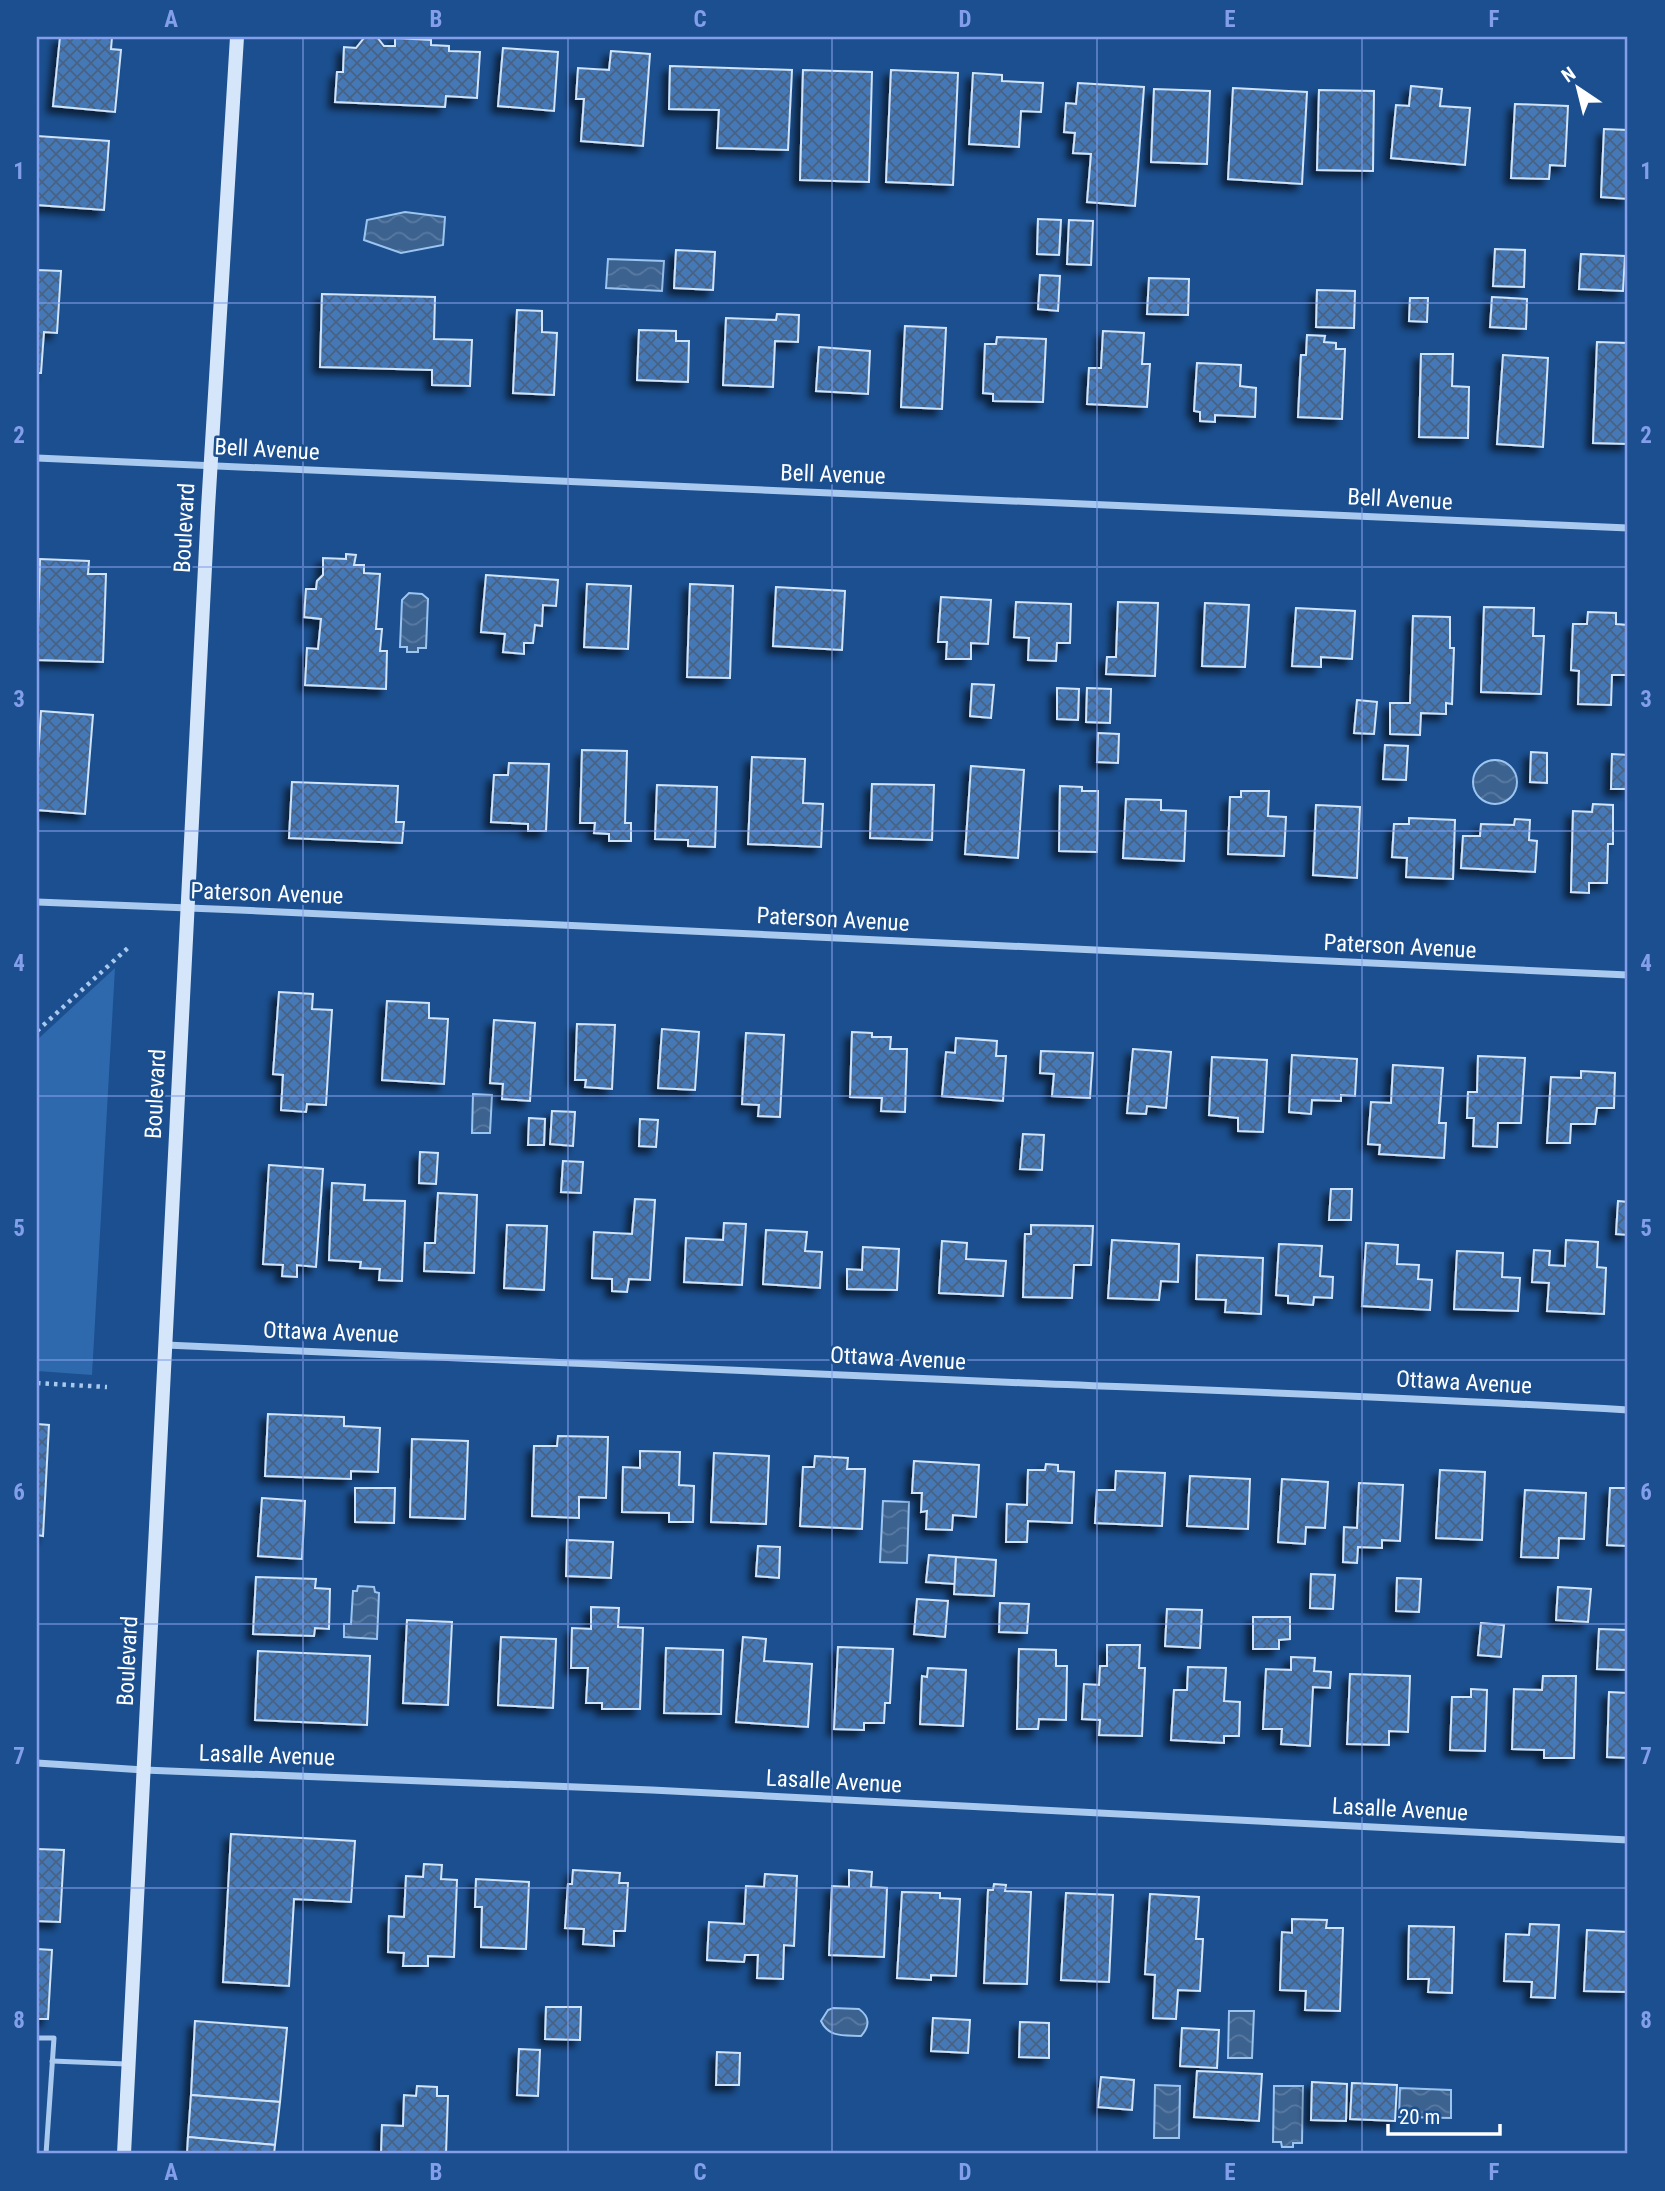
<svg xmlns="http://www.w3.org/2000/svg" width="1665" height="2191" viewBox="0 0 1665 2191" font-family="'Roboto Condensed',sans-serif">
<defs>
<pattern id="water-waves" width="16" height="10" patternUnits="userSpaceOnUse" patternTransform="scale(1.75)"><rect width="16" height="10" fill="#3c6290"/><path d="M0 5q4-4 8 0t8 0" fill="none" stroke="#597aa1"/></pattern>
<pattern id="building-cross-hatch" width="8" height="8" patternUnits="userSpaceOnUse" patternTransform="scale(1.75)"><rect width="8" height="8" fill="#4478b7"/><path d="M0 0l8 8M0 8l8-8" fill="none" stroke="#486282"/></pattern>
<filter id="shadow"><feDropShadow dx="-6" dy="6" stdDeviation="3.5" flood-color="#0009"/></filter>
</defs>
<rect width="100%" height="100%" fill="#1b4f8f"/>
<polygon fill="#2e69ad" points="115,968 92,1375 37,1371 37,1040"/>
<g fill="url(#water-waves)" stroke="#9cc4f0" stroke-width="2">
<polygon points="405,212 445,217 443,245 401,253 364,240 367,220"/>
<polygon points="608,259 664,261 662,291 606,288"/>
<polygon points="409,593 422,594 428,599 426,648 418,648 418,652 407,652 407,647 400,647 402,600"/>
<circle cx="1495" cy="782" r="22"/>
<polygon points="473,1094 492,1095 490,1133 472,1133"/>
<polygon points="883,1501 909,1502 907,1563 880,1562"/>
<polygon points="358,1586 374,1587 375,1592 379,1593 377,1639 344,1637 344,1624 351,1624 353,1591 357,1591"/>
<path d="M833,2008L859,2009C870,2017 870,2026 861,2036C844,2035 829,2038 821,2021L828,2010Z"/>
<polygon points="1229,2011 1254,2011 1252,2058 1228,2058"/>
<polygon points="1155,2085 1180,2086 1179,2138 1154,2138"/>
<polygon points="1274,2086 1303,2086 1302,2143 1293,2143 1293,2147 1282,2147 1281,2142 1273,2142"/>
<polygon points="1400,2088 1451,2090 1451,2118 1399,2117"/>
</g>
<g fill="url(#building-cross-hatch)" stroke="#cfe3fa" stroke-width="2" filter="url(#shadow)">
<polygon points="60,37 112,37 111,49 121,50 115,112 53,106"/>
<polygon points="377,37 384,46 395,46 395,38 431,40 431,45 449,46 449,51 480,52 477,98 446,96 445,107 335,102 337,72 343,72 344,47 356,48 364,38"/>
<polygon points="503,48 558,52 554,111 498,106"/>
<polygon points="611,51 650,54 643,146 581,141 584,99 576,99 578,68 609,70"/>
<polygon points="670,66 792,70 788,150 717,148 719,110 669,109"/>
<polygon points="803,70 872,72 869,182 800,180"/>
<polygon points="891,70 958,73 953,185 886,182"/>
<polygon points="973,73 1002,75 1002,81 1043,83 1041,112 1021,111 1019,147 969,144"/>
<polygon points="1078,83 1144,87 1135,206 1087,202 1091,154 1073,153 1075,133 1064,132 1066,103 1076,104"/>
<polygon points="1411,86 1442,89 1440,106 1470,108 1465,165 1391,158 1396,105 1409,106"/>
<polygon points="1233,88 1307,92 1302,184 1228,179"/>
<polygon points="1154,89 1210,91 1207,164 1151,162"/>
<polygon points="1319,90 1374,91 1373,171 1317,170"/>
<polygon points="1515,104 1568,106 1565,166 1550,165 1549,179 1511,178"/>
<polygon points="1604,129 1628,130 1628,199 1601,197"/>
<polygon points="37,136 109,141 104,210 37,205"/>
<polygon points="1038,219 1061,220 1059,255 1037,254"/>
<polygon points="1069,220 1093,221 1091,265 1067,264"/>
<polygon points="1495,249 1525,250 1524,287 1493,286"/>
<polygon points="676,250 715,252 713,290 674,288"/>
<polygon points="1581,254 1625,256 1623,291 1579,289"/>
<polygon points="37,270 61,271 57,333 44,332 41,373 37,373"/>
<polygon points="1040,275 1060,276 1058,311 1038,309"/>
<polygon points="1149,278 1189,279 1188,315 1147,314"/>
<polygon points="1317,290 1355,291 1354,328 1316,327"/>
<polygon points="322,294 435,297 434,339 472,340 470,386 432,385 432,370 320,367"/>
<polygon points="1492,297 1527,299 1526,329 1490,327"/>
<polygon points="1410,298 1428,298 1427,322 1409,321"/>
<polygon points="517,310 542,311 542,332 557,333 554,395 513,393"/>
<polygon points="777,314 799,315 798,342 775,341 773,387 723,385 726,318 776,320"/>
<polygon points="905,326 946,328 942,409 901,407"/>
<polygon points="639,330 676,331 676,341 689,341 688,382 637,380"/>
<polygon points="1103,331 1144,333 1142,364 1150,364 1147,407 1087,404 1089,368 1101,368"/>
<polygon points="1307,335 1325,336 1324,342 1336,343 1336,349 1345,349 1342,419 1298,417 1301,355 1306,355"/>
<polygon points="997,337 1046,339 1043,402 993,401 993,394 983,393 985,344 996,344"/>
<polygon points="1597,342 1628,343 1628,444 1593,443"/>
<polygon points="819,347 870,351 868,394 816,391"/>
<polygon points="1421,354 1453,354 1452,386 1469,387 1468,438 1419,437"/>
<polygon points="1503,355 1548,358 1543,447 1497,444"/>
<polygon points="1197,363 1241,365 1240,386 1256,388 1255,417 1215,415 1215,422 1200,421 1200,412 1194,411"/>
<polygon points="346,554 356,555 354,565 364,565 364,573 380,574 376,629 382,629 380,651 387,651 386,689 305,685 307,648 318,649 321,619 304,617 306,589 316,589 317,581 323,575 323,558 346,559"/>
<polygon points="40,559 89,561 88,574 106,574 103,662 37,660"/>
<polygon points="486,575 558,580 556,606 543,605 542,626 535,625 533,643 524,643 524,654 503,652 505,634 481,632"/>
<polygon points="587,584 631,586 628,649 584,647"/>
<polygon points="690,584 733,586 730,678 687,677"/>
<polygon points="776,587 845,591 842,650 773,646"/>
<polygon points="941,597 991,600 988,644 971,643 971,659 946,659 947,642 938,642"/>
<polygon points="1016,602 1071,604 1070,643 1057,643 1056,661 1028,660 1029,638 1014,637"/>
<polygon points="1118,602 1158,603 1155,676 1106,674 1107,657 1116,657"/>
<polygon points="1205,603 1249,605 1245,667 1202,666"/>
<polygon points="1484,607 1534,608 1533,636 1544,636 1541,694 1481,692"/>
<polygon points="1296,608 1355,611 1352,659 1321,657 1321,667 1292,666"/>
<polygon points="1588,612 1616,613 1616,624 1628,625 1628,675 1612,675 1611,705 1578,704 1579,671 1571,670 1573,624 1587,624"/>
<polygon points="1413,616 1450,617 1450,648 1454,648 1452,704 1446,703 1446,714 1421,713 1420,735 1390,734 1390,703 1410,703"/>
<polygon points="972,684 994,685 991,718 970,716"/>
<polygon points="1057,688 1079,689 1078,720 1057,719"/>
<polygon points="1087,688 1111,689 1110,723 1086,722"/>
<polygon points="1357,700 1377,702 1374,734 1354,733"/>
<polygon points="41,711 93,715 85,814 37,810 37,775"/>
<polygon points="1098,733 1119,734 1118,763 1097,762"/>
<polygon points="1385,745 1408,746 1406,780 1383,779"/>
<polygon points="582,750 627,751 625,823 631,823 631,841 609,841 609,834 594,833 595,823 580,823"/>
<polygon points="1531,752 1547,753 1547,783 1530,782"/>
<polygon points="1612,754 1628,755 1628,789 1611,789"/>
<polygon points="752,757 805,759 803,803 823,804 821,847 748,844"/>
<polygon points="509,763 549,764 546,831 528,831 528,824 491,822 494,775 508,775"/>
<polygon points="971,766 1024,770 1018,858 965,854"/>
<polygon points="292,782 398,786 396,822 404,822 402,843 289,838"/>
<polygon points="872,784 934,785 932,840 870,838"/>
<polygon points="657,785 717,787 715,847 688,846 688,840 655,839"/>
<polygon points="1060,786 1082,787 1082,791 1098,791 1097,852 1059,851"/>
<polygon points="1241,791 1269,791 1268,816 1286,817 1284,856 1228,854 1230,797 1241,797"/>
<polygon points="1126,799 1161,800 1161,810 1186,811 1184,861 1123,858"/>
<polygon points="1593,804 1613,805 1613,844 1608,844 1607,883 1589,883 1589,893 1571,892 1573,811 1592,812"/>
<polygon points="1316,805 1360,807 1357,878 1313,875"/>
<polygon points="1409,818 1455,820 1453,879 1406,877 1407,858 1392,857 1394,824 1409,824"/>
<polygon points="1515,819 1530,820 1529,840 1537,841 1535,872 1461,868 1463,836 1480,836 1481,824 1514,825"/>
<polygon points="279,992 313,994 312,1009 332,1010 326,1105 307,1104 306,1112 281,1110 283,1075 273,1074"/>
<polygon points="387,1001 429,1003 429,1018 448,1019 444,1084 382,1080"/>
<polygon points="494,1020 535,1023 530,1101 502,1099 503,1084 490,1083"/>
<polygon points="577,1024 615,1025 612,1089 585,1087 586,1080 575,1080"/>
<polygon points="662,1029 699,1032 695,1090 658,1088"/>
<polygon points="852,1032 872,1033 872,1037 891,1037 890,1049 907,1049 905,1112 881,1111 882,1098 850,1097"/>
<polygon points="746,1033 784,1035 780,1117 758,1116 759,1105 742,1104"/>
<polygon points="956,1038 997,1041 996,1056 1006,1056 1003,1101 942,1096 946,1052 955,1053"/>
<polygon points="1133,1049 1171,1052 1166,1108 1147,1106 1146,1114 1127,1113"/>
<polygon points="1041,1051 1093,1053 1090,1098 1052,1096 1054,1074 1040,1073"/>
<polygon points="1292,1055 1357,1059 1355,1096 1341,1095 1341,1101 1312,1100 1311,1114 1289,1112"/>
<polygon points="1478,1056 1525,1058 1521,1123 1498,1123 1497,1147 1473,1146 1474,1118 1467,1118 1468,1092 1477,1092"/>
<polygon points="1212,1057 1267,1060 1263,1132 1238,1131 1238,1118 1209,1115"/>
<polygon points="1393,1065 1443,1068 1439,1123 1446,1123 1444,1158 1379,1154 1380,1145 1368,1144 1371,1102 1391,1103"/>
<polygon points="1581,1071 1615,1073 1614,1108 1597,1108 1595,1124 1571,1124 1570,1143 1547,1143 1551,1077 1581,1078"/>
<polygon points="552,1111 575,1112 573,1146 550,1144"/>
<polygon points="529,1118 545,1119 544,1145 528,1145"/>
<polygon points="640,1119 658,1120 656,1147 639,1146"/>
<polygon points="1023,1134 1044,1135 1042,1170 1020,1169"/>
<polygon points="420,1152 438,1153 436,1184 419,1183"/>
<polygon points="563,1161 583,1162 581,1193 561,1192"/>
<polygon points="269,1165 323,1169 316,1267 297,1265 297,1277 282,1276 283,1265 263,1264"/>
<polygon points="332,1183 365,1185 364,1200 405,1201 402,1281 379,1280 380,1269 360,1268 361,1262 329,1260"/>
<polygon points="1331,1189 1352,1189 1351,1220 1329,1220"/>
<polygon points="438,1193 477,1195 474,1273 424,1271 425,1243 435,1243"/>
<polygon points="635,1199 655,1200 650,1280 629,1279 627,1292 612,1291 612,1279 592,1278 594,1232 632,1234"/>
<polygon points="1618,1201 1628,1202 1628,1235 1616,1234"/>
<polygon points="724,1223 746,1224 742,1285 684,1282 686,1238 723,1240"/>
<polygon points="507,1225 547,1226 544,1290 504,1288"/>
<polygon points="1031,1225 1093,1226 1091,1265 1074,1265 1072,1298 1023,1297 1025,1234 1031,1234"/>
<polygon points="766,1230 807,1232 805,1251 822,1252 820,1288 763,1284"/>
<polygon points="1112,1240 1179,1244 1178,1282 1161,1281 1159,1300 1108,1298"/>
<polygon points="1566,1240 1598,1242 1597,1267 1606,1268 1604,1314 1547,1311 1549,1283 1532,1282 1534,1250 1550,1251 1549,1265 1565,1266"/>
<polygon points="942,1241 967,1243 966,1259 1006,1261 1003,1296 939,1293"/>
<polygon points="1366,1243 1398,1245 1397,1264 1419,1265 1418,1279 1432,1280 1430,1310 1362,1306"/>
<polygon points="1279,1244 1322,1246 1320,1276 1333,1277 1332,1298 1314,1297 1313,1305 1288,1303 1288,1296 1276,1295"/>
<polygon points="863,1247 899,1249 897,1290 847,1289 847,1269 862,1270"/>
<polygon points="1457,1251 1503,1253 1502,1277 1520,1278 1518,1311 1454,1309"/>
<polygon points="1197,1255 1263,1258 1261,1314 1225,1312 1226,1300 1196,1299"/>
<polygon points="268,1414 344,1417 344,1426 380,1428 378,1472 351,1471 351,1479 265,1476"/>
<polygon points="37,1424 49,1425 43,1536 37,1535"/>
<polygon points="558,1436 608,1437 606,1498 579,1497 579,1518 532,1516 534,1446 557,1446"/>
<polygon points="412,1439 468,1441 465,1519 410,1517"/>
<polygon points="640,1451 680,1452 679,1485 694,1486 693,1522 669,1522 669,1513 622,1512 623,1467 640,1468"/>
<polygon points="714,1453 769,1456 766,1524 711,1522"/>
<polygon points="815,1456 848,1458 847,1469 865,1469 862,1529 800,1526 803,1467 814,1467"/>
<polygon points="914,1461 979,1465 976,1517 953,1515 952,1530 926,1529 927,1511 921,1512 922,1493 912,1493"/>
<polygon points="1046,1464 1058,1465 1058,1471 1074,1472 1072,1523 1028,1521 1027,1542 1006,1542 1007,1504 1027,1505 1028,1470 1045,1470"/>
<polygon points="1440,1470 1485,1472 1482,1540 1436,1538"/>
<polygon points="1116,1471 1165,1473 1162,1526 1095,1523 1097,1490 1115,1490"/>
<polygon points="1190,1476 1250,1479 1248,1529 1187,1526"/>
<polygon points="1282,1479 1328,1482 1325,1528 1306,1527 1305,1544 1278,1542"/>
<polygon points="1359,1483 1403,1485 1400,1541 1382,1540 1382,1548 1358,1547 1357,1563 1343,1562 1344,1527 1357,1528"/>
<polygon points="355,1488 395,1488 394,1523 355,1522"/>
<polygon points="1610,1488 1628,1488 1628,1546 1607,1545"/>
<polygon points="1525,1490 1586,1493 1584,1539 1559,1538 1558,1558 1521,1557"/>
<polygon points="262,1498 305,1501 302,1559 258,1556"/>
<polygon points="567,1540 613,1542 611,1578 566,1576"/>
<polygon points="758,1546 780,1547 779,1578 756,1576"/>
<polygon points="929,1555 956,1557 955,1584 926,1582"/>
<polygon points="956,1557 996,1560 994,1596 954,1594"/>
<polygon points="1311,1574 1335,1575 1333,1609 1310,1608"/>
<polygon points="256,1577 316,1579 315,1588 330,1589 329,1629 315,1628 314,1636 253,1634"/>
<polygon points="1397,1578 1421,1579 1419,1612 1396,1611"/>
<polygon points="1558,1587 1591,1589 1588,1622 1556,1620"/>
<polygon points="917,1599 948,1601 945,1637 914,1634"/>
<polygon points="1000,1603 1029,1604 1027,1633 999,1632"/>
<polygon points="591,1607 619,1608 618,1627 643,1628 640,1709 602,1709 602,1703 586,1703 588,1668 571,1668 572,1628 591,1629"/>
<polygon points="1167,1609 1202,1610 1200,1648 1165,1646"/>
<polygon points="1253,1617 1290,1617 1290,1639 1279,1640 1279,1649 1253,1649"/>
<polygon points="407,1620 452,1622 448,1705 403,1703"/>
<polygon points="1481,1623 1504,1625 1501,1657 1478,1655"/>
<polygon points="1599,1629 1628,1630 1628,1670 1597,1669"/>
<polygon points="501,1637 556,1639 553,1708 498,1705"/>
<polygon points="743,1637 766,1639 764,1661 812,1664 808,1727 736,1722"/>
<polygon points="1107,1645 1140,1645 1139,1668 1145,1668 1142,1736 1099,1735 1100,1720 1082,1719 1084,1684 1099,1685 1100,1666 1107,1666"/>
<polygon points="838,1647 893,1649 890,1703 885,1703 884,1723 864,1723 864,1730 834,1729"/>
<polygon points="666,1648 723,1650 721,1714 664,1713"/>
<polygon points="1019,1649 1056,1650 1056,1666 1067,1666 1066,1720 1039,1719 1038,1729 1017,1729"/>
<polygon points="258,1651 370,1656 367,1725 255,1720"/>
<polygon points="1291,1657 1315,1658 1314,1671 1331,1672 1330,1688 1313,1687 1310,1746 1281,1744 1282,1729 1263,1729 1266,1669 1291,1670"/>
<polygon points="1188,1667 1226,1668 1224,1701 1240,1702 1239,1736 1224,1736 1224,1743 1171,1740 1174,1690 1187,1690"/>
<polygon points="928,1668 966,1670 963,1726 920,1724 922,1676 927,1677"/>
<polygon points="1350,1674 1410,1676 1408,1732 1389,1731 1389,1745 1347,1744"/>
<polygon points="1543,1676 1576,1676 1574,1758 1544,1758 1544,1750 1512,1749 1514,1689 1542,1690"/>
<polygon points="1471,1689 1487,1690 1485,1751 1450,1750 1452,1697 1471,1697"/>
<polygon points="1609,1692 1628,1693 1628,1758 1607,1757"/>
<polygon points="231,1834 355,1841 351,1902 294,1899 289,1986 223,1982"/>
<polygon points="37,1849 64,1850 60,1922 37,1921"/>
<polygon points="424,1864 442,1865 441,1879 457,1880 454,1957 428,1956 428,1966 403,1966 404,1953 388,1952 389,1916 404,1917 406,1876 423,1877"/>
<polygon points="573,1870 620,1873 619,1883 628,1883 625,1931 614,1931 614,1946 583,1944 584,1929 565,1928 568,1884 572,1884"/>
<polygon points="849,1870 872,1872 871,1887 887,1888 884,1957 829,1955 832,1886 849,1887"/>
<polygon points="765,1874 797,1876 794,1946 784,1945 783,1979 757,1978 758,1955 745,1955 744,1962 707,1960 709,1922 744,1924 746,1886 764,1887"/>
<polygon points="476,1879 529,1882 526,1949 481,1947 482,1907 475,1907"/>
<polygon points="994,1884 1006,1885 1005,1891 1031,1892 1027,1984 984,1983 988,1890 993,1890"/>
<polygon points="902,1892 940,1893 940,1898 960,1899 956,1976 931,1975 931,1980 897,1978"/>
<polygon points="1066,1893 1113,1895 1109,1982 1061,1980"/>
<polygon points="1150,1894 1199,1897 1196,1939 1203,1939 1200,1991 1178,1990 1176,2019 1153,2018 1155,1975 1145,1974"/>
<polygon points="1292,1919 1327,1920 1326,1928 1343,1928 1340,2011 1305,2010 1306,1991 1280,1990 1282,1932 1292,1933"/>
<polygon points="1530,1924 1559,1925 1555,1998 1531,1997 1532,1982 1504,1981 1506,1934 1529,1935"/>
<polygon points="1409,1926 1454,1927 1452,1993 1428,1992 1429,1979 1408,1979"/>
<polygon points="1587,1930 1628,1932 1628,1992 1584,1991"/>
<polygon points="37,1949 52,1950 48,2019 37,2019"/>
<polygon points="546,2007 581,2007 580,2040 545,2039"/>
<polygon points="933,2018 970,2020 968,2053 931,2051"/>
<polygon points="195,2021 287,2028 280,2102 191,2095"/>
<polygon points="1020,2022 1049,2023 1049,2058 1019,2057"/>
<polygon points="1182,2028 1219,2030 1217,2068 1180,2066"/>
<polygon points="519,2049 540,2050 538,2096 517,2095"/>
<polygon points="717,2052 740,2053 739,2085 716,2085"/>
<polygon points="1197,2071 1262,2074 1259,2121 1194,2117"/>
<polygon points="1101,2077 1134,2080 1132,2110 1098,2107"/>
<polygon points="1312,2082 1347,2084 1346,2121 1311,2120"/>
<polygon points="1352,2083 1397,2085 1395,2121 1350,2119"/>
<polygon points="417,2086 437,2087 437,2096 448,2096 446,2154 381,2154 382,2125 403,2126 404,2095 416,2096"/>
<polygon points="191,2095 280,2102 275,2145 188,2137"/>
<polygon points="188,2137 275,2145 274,2154 187,2154"/>
</g>
<g fill="none" stroke-linecap="round" stroke-linejoin="round">
<g stroke="#a9c9ee" stroke-width="4.5" stroke-dasharray="3.5 5" stroke-linecap="butt">
<polyline points="37,1031 130,946"/>
<polyline points="37,1383 107,1387"/>
</g>
<g stroke="#a9c9ee" stroke-width="5">
<polyline points="37,2038 54,2038 46,2154"/>
<polyline points="52,2061 126,2064"/>
</g>
<g stroke="#a9c9ee" stroke-width="7">
<polyline points="37,458 1628,528"/>
<polyline points="37,902 239,910 1628,975"/>
<path d="M166,1345C452,1356 739,1371 1026,1383C1227,1391 1427,1398 1628,1410"/>
<polyline points="37,1763 144,1770 652,1790 1628,1840"/>
</g>
<polyline stroke="#d6e6fa" stroke-width="14" points="124,2154 208,508 237,37"/>
</g>
<path fill="none" stroke="#839eea" stroke-width="2" stroke-opacity="0.55" d="M303,37V2154M568,37V2154M832,37V2154M1097,37V2154M1362,37V2154M37,303H1628M37,567H1628M37,831H1628M37,1096H1628M37,1360H1628M37,1624H1628M37,1888H1628"/>
<g text-anchor="middle" stroke-width="5" stroke-linejoin="round" paint-order="stroke">
<g font-size="23" fill="#fff" stroke="#1b4f8f">
<text transform="translate(267 449) rotate(3)" y="8">Bell Avenue</text>
<text transform="translate(833 474) rotate(2)" y="8">Bell Avenue</text>
<text transform="translate(1400 499) rotate(3)" y="8">Bell Avenue</text>
<text transform="translate(184 528) rotate(-87)" y="8">Boulevard</text>
<text transform="translate(267 893) rotate(2)" y="8">Paterson Avenue</text>
<text transform="translate(833 919) rotate(3)" y="8">Paterson Avenue</text>
<text transform="translate(1400 946) rotate(3)" y="8">Paterson Avenue</text>
<text transform="translate(155 1094) rotate(-87)" y="8">Boulevard</text>
<text transform="translate(331 1332) rotate(2)" y="8">Ottawa Avenue</text>
<text transform="translate(898 1358) rotate(3)" y="8">Ottawa Avenue</text>
<text transform="translate(1464 1382) rotate(3)" y="8">Ottawa Avenue</text>
<text transform="translate(127 1661) rotate(-87)" y="8">Boulevard</text>
<text transform="translate(267 1755) rotate(2)" y="8">Lasalle Avenue</text>
<text transform="translate(834 1781) rotate(3)" y="8">Lasalle Avenue</text>
<text transform="translate(1400 1809) rotate(3)" y="8">Lasalle Avenue</text>
</g>
</g>
<rect width="1665" height="2191" fill="none" stroke="#1b4f8f" stroke-width="77"/>
<g transform="translate(1578 88) rotate(325)" stroke="#1b4f8f" stroke-width="5" paint-order="stroke">
<path d="M0-5L12 26L0 18L-12 26Z" fill="#ffffff"/>
<text y="-10" font-size="19" font-weight="bold" text-anchor="middle" fill="#ffffff">N</text>
</g>
<path d="M1388 2124v10h112v-10" fill="none" stroke="#ffffff" stroke-width="3.5"/>
<text x="1399" y="2124" font-size="21" fill="#ffffff" stroke="#1b4f8f" stroke-width="5" paint-order="stroke">20 m</text>
<rect x="38" y="38" width="1588" height="2114" fill="none" stroke="#839eea" stroke-width="2.5"/>
<g font-size="23" text-anchor="middle" font-weight="bold" fill="#839eea">
<text x="171" y="27">A</text>
<text x="436" y="27">B</text>
<text x="700" y="27">C</text>
<text x="965" y="27">D</text>
<text x="1230" y="27">E</text>
<text x="1494" y="27">F</text>
<text x="19" y="179">1</text>
<text x="1646" y="179">1</text>
<text x="19" y="443">2</text>
<text x="1646" y="443">2</text>
<text x="19" y="707">3</text>
<text x="1646" y="707">3</text>
<text x="19" y="971">4</text>
<text x="1646" y="971">4</text>
<text x="19" y="1236">5</text>
<text x="1646" y="1236">5</text>
<text x="19" y="1500">6</text>
<text x="1646" y="1500">6</text>
<text x="19" y="1764">7</text>
<text x="1646" y="1764">7</text>
<text x="19" y="2028">8</text>
<text x="1646" y="2028">8</text>
<text x="171" y="2180">A</text>
<text x="436" y="2180">B</text>
<text x="700" y="2180">C</text>
<text x="965" y="2180">D</text>
<text x="1230" y="2180">E</text>
<text x="1494" y="2180">F</text>
</g>
</svg>
